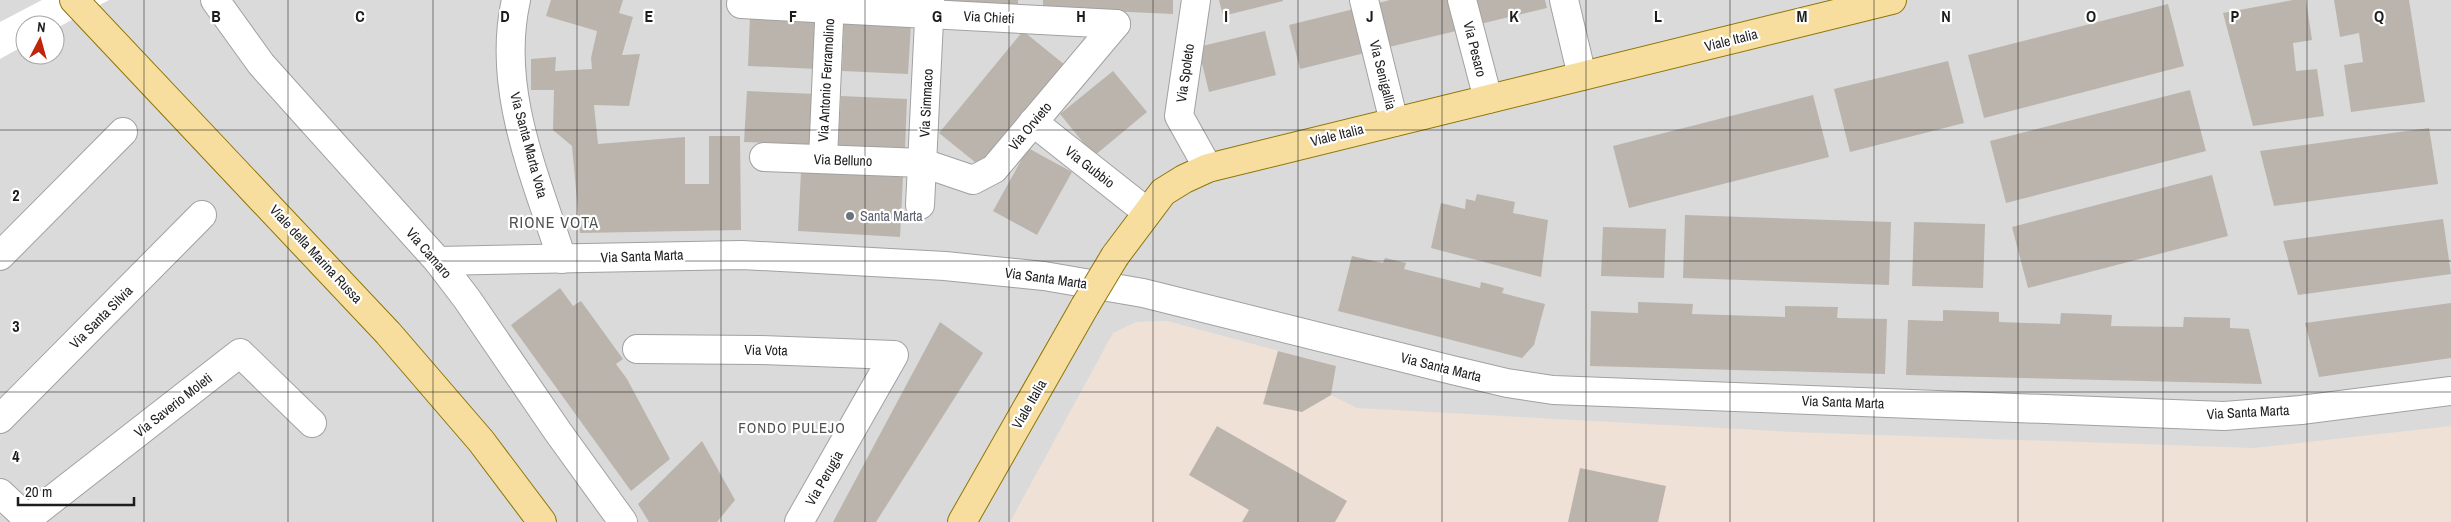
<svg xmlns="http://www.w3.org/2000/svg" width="2451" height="522" viewBox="0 0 2451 522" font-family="'Archivo Narrow',sans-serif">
<rect width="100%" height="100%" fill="#edebe3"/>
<path fill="#dbdada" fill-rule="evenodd" d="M0,0H2451V522H0ZM25,25H55V55H25Z"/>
<polygon fill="#efe1d6" points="1167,321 1336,366 1331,395 1357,408 1792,432 2254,448 2451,426 2451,522 1010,522 1113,333 1136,322"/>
<polygon fill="#fff" points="42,0 109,0 55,29 55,25 25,25 25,45 0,59 0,22"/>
<g fill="#bab4ac">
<polygon points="551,0 623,0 619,13 633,17 622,55 640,54 629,106 594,105 598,144 685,137 685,184 709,184 709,136 740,136 741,230 580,233 572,146 553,130 554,90 531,90 531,59 556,57 555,71 592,69 591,58 597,31 546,16"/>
<polygon points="948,0 1018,0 1018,6 948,3"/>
<polygon points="1043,0 1173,0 1173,14 1043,8"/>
<polygon points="1219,0 1283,0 1283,1 1223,16"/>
<polygon points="1390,0 1448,0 1456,31 1389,47 1378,3"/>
<polygon points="1474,0 1545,0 1547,8 1480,24"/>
<polygon points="2293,0 2306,0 2312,40 2293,43 2296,71 2317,69 2324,116 2253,126 2223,13"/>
<polygon points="2334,0 2409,0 2425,102 2351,112 2344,65 2363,62 2359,33 2340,37"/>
<polygon points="2168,4 2184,66 1984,118 1968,55"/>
<polygon points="1354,9 1365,53 1300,69 1289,25"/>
<polygon points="750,16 819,20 817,69 748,66"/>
<polygon points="844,21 911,25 908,74 842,71"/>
<polygon points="1023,31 1065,65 981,167 939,133"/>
<polygon points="1265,31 1276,75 1209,92 1198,47"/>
<polygon points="1948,61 1964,123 1850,152 1834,89"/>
<polygon points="1113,71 1147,112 1094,156 1060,114"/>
<polygon points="2190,90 2206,151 2006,203 1990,141"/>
<polygon points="747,91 816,94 813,145 744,142"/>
<polygon points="1813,95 1829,157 1629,208 1613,146"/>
<polygon points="841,96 907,99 905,150 838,146"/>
<polygon points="2429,128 2438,184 2274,206 2260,151"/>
<polygon points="1028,148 1072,172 1037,235 993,211"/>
<polygon points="801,172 903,177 900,237 798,231"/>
<polygon points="2212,175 2228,236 2028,288 2012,227"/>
<polygon points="1477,194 1515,202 1513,213 1548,220 1541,277 1431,248 1441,203 1465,209 1466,199 1475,201"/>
<polygon points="1685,215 1891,222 1889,285 1683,278"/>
<polygon points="2443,219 2451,274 2298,295 2283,241"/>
<polygon points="1914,222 1985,224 1983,288 1912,286"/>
<polygon points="1603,227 1666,229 1664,278 1601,276"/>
<polygon points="1352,256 1383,263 1385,258 1406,263 1404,269 1480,288 1481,282 1504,288 1502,293 1545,304 1534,345 1522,358 1338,311"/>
<polygon points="560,288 573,306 581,301 623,359 616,364 627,379 670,459 631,491 511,325"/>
<polygon points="1638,302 1693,304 1692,314 1785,317 1785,306 1838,307 1837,318 1887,319 1885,374 1590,366 1591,311 1638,313"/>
<polygon points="2451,303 2451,358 2319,377 2305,323"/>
<polygon points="1943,310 1999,312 1999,322 2060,324 2061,313 2112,315 2111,326 2183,327 2184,317 2230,318 2230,328 2249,329 2262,384 1906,375 1908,320 1943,321"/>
<polygon points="940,322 983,353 876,522 833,522"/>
<polygon points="1278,351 1336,366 1331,395 1302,412 1263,404"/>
<polygon points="1217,426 1347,501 1335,522 1242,522 1249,510 1189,475"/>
<polygon points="702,441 735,500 717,522 649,522 638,504"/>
<polygon points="1580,468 1666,486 1658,522 1568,522"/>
</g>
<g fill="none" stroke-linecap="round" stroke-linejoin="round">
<defs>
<g id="minor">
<polyline points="215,0 261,64 438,261 467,299 558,432 623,522"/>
<path d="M516,0C496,89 535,175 562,259"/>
<polyline points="1196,0 1179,116 1208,168"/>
<polyline points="1364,0 1394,122"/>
<polyline points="1462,0 1488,99"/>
<polyline points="1564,0 1582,76"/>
<polyline points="741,4 1116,24"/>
<polyline points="1033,122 1147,212"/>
<polyline points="764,157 923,163 973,180 994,169 1116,24"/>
<polyline points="823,159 830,0"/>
<polyline points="920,205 930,0"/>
<polyline points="0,256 123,132"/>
<polyline points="438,261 742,255 945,266 1044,276 1143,293 1452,370 1507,383 1553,390 2224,416 2301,410 2451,391"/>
<polyline points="637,349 760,350 894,355 799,522"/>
<polyline points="0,419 202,215"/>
<polyline points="0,493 31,522"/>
<polyline points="27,519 240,353 312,423"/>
</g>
<g id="major">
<polyline points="74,0 388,333 481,441 542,522"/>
<polyline points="1115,256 1163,192 1184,179 1208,168 1892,0"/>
<polyline points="962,522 1085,306"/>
</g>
</defs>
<use href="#minor" stroke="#a1a1a1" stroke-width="30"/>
<use href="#major" stroke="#8e7607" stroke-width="30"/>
<use href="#minor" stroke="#fff" stroke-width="28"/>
<use href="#major" stroke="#f7de9e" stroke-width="28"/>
<defs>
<polyline id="major-bridge" points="1085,306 1115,256"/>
</defs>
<use href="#major-bridge" stroke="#8e7607" stroke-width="30" stroke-linecap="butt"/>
<use href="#major-bridge" stroke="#f7de9e" stroke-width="28"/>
</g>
<path fill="none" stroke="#1d1d1d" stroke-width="1" stroke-opacity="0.55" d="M144,0V522M288,0V522M433,0V522M577,0V522M721,0V522M865,0V522M1009,0V522M1153,0V522M1298,0V522M1442,0V522M1586,0V522M1730,0V522M1874,0V522M2018,0V522M2163,0V522M2307,0V522M0,130H2451M0,261H2451M0,392H2451"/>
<circle fill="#6b7280" stroke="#fff" stroke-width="2" cx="850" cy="216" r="5"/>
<g text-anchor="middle" stroke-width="4.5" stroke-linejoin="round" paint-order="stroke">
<g font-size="14" fill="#1d1d1d" stroke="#fff">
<text transform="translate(989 17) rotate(3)" y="5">Via Chieti</text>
<text transform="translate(1731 40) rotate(-14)" y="5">Viale Italia</text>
<text transform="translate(1475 49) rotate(76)" y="5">Via Pesaro</text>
<text transform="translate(1185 73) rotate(-82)" y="5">Via Spoleto</text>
<text transform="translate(1383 75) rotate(76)" y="5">Via Senigallia</text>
<text transform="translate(826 80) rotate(-87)" y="5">Via Antonio Ferramolino</text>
<text transform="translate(926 103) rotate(-87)" y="5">Via Simmaco</text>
<text transform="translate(1030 126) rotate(-50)" y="5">Via Orvieto</text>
<text transform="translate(1337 135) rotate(-14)" y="5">Viale Italia</text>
<text transform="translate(529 145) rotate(75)" y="5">Via Santa Marta Vota</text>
<text transform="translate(843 160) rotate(2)" y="5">Via Belluno</text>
<text transform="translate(1090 167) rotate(38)" y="5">Via Gubbio</text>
<text transform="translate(429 253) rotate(49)" y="5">Via Camaro</text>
<text transform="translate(316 254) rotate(47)" y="5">Viale della Marina Russa</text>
<text transform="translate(642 256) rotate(-2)" y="5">Via Santa Marta</text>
<text transform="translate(1046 278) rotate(8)" y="5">Via Santa Marta</text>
<text transform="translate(101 317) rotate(-45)" y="5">Via Santa Silvia</text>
<text transform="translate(766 350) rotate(1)" y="5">Via Vota</text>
<text transform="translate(1441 367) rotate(14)" y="5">Via Santa Marta</text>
<text transform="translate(1843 402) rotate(2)" y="5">Via Santa Marta</text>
<text transform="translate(1029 404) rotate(-60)" y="5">Viale Italia</text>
<text transform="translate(173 405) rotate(-38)" y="5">Via Saverio Moleti</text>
<text transform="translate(2248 412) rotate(-3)" y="5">Via Santa Marta</text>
<text transform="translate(824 478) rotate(-60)" y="5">Via Perugia</text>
</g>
<g font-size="14" fill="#5b616d" stroke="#fff" text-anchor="start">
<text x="860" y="221">Santa Marta</text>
</g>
<g font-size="15" letter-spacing="1" fill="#505050" stroke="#fff">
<text x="792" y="433">FONDO PULEJO</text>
</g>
<g font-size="16" letter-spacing="1" fill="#505050" stroke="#fff">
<text x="554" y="228">RIONE VOTA</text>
</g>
</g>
<g font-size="16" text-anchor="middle" font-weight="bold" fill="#1d1d1d" stroke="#fff" stroke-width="4.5" stroke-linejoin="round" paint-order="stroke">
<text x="216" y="22">B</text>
<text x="360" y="22">C</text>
<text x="505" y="22">D</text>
<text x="649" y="22">E</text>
<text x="793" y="22">F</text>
<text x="937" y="22">G</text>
<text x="1081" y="22">H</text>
<text x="1226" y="22">I</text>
<text x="1370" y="22">J</text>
<text x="1514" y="22">K</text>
<text x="1658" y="22">L</text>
<text x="1802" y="22">M</text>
<text x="1946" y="22">N</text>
<text x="2091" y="22">O</text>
<text x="2235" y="22">P</text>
<text x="2379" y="22">Q</text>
<text x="16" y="201">2</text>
<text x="16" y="332">3</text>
<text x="16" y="462">4</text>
</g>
<g transform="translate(40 40) rotate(6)"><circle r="24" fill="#ffffff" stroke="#a5a5a5"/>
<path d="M0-4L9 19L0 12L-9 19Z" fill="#c02409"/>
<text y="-8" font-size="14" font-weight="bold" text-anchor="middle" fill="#1d1d1d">N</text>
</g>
<path d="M18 497v8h116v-8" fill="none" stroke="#1d1d1d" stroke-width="2.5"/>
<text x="25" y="497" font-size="15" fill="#1d1d1d" stroke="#ffffff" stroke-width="4" paint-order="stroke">20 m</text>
</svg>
